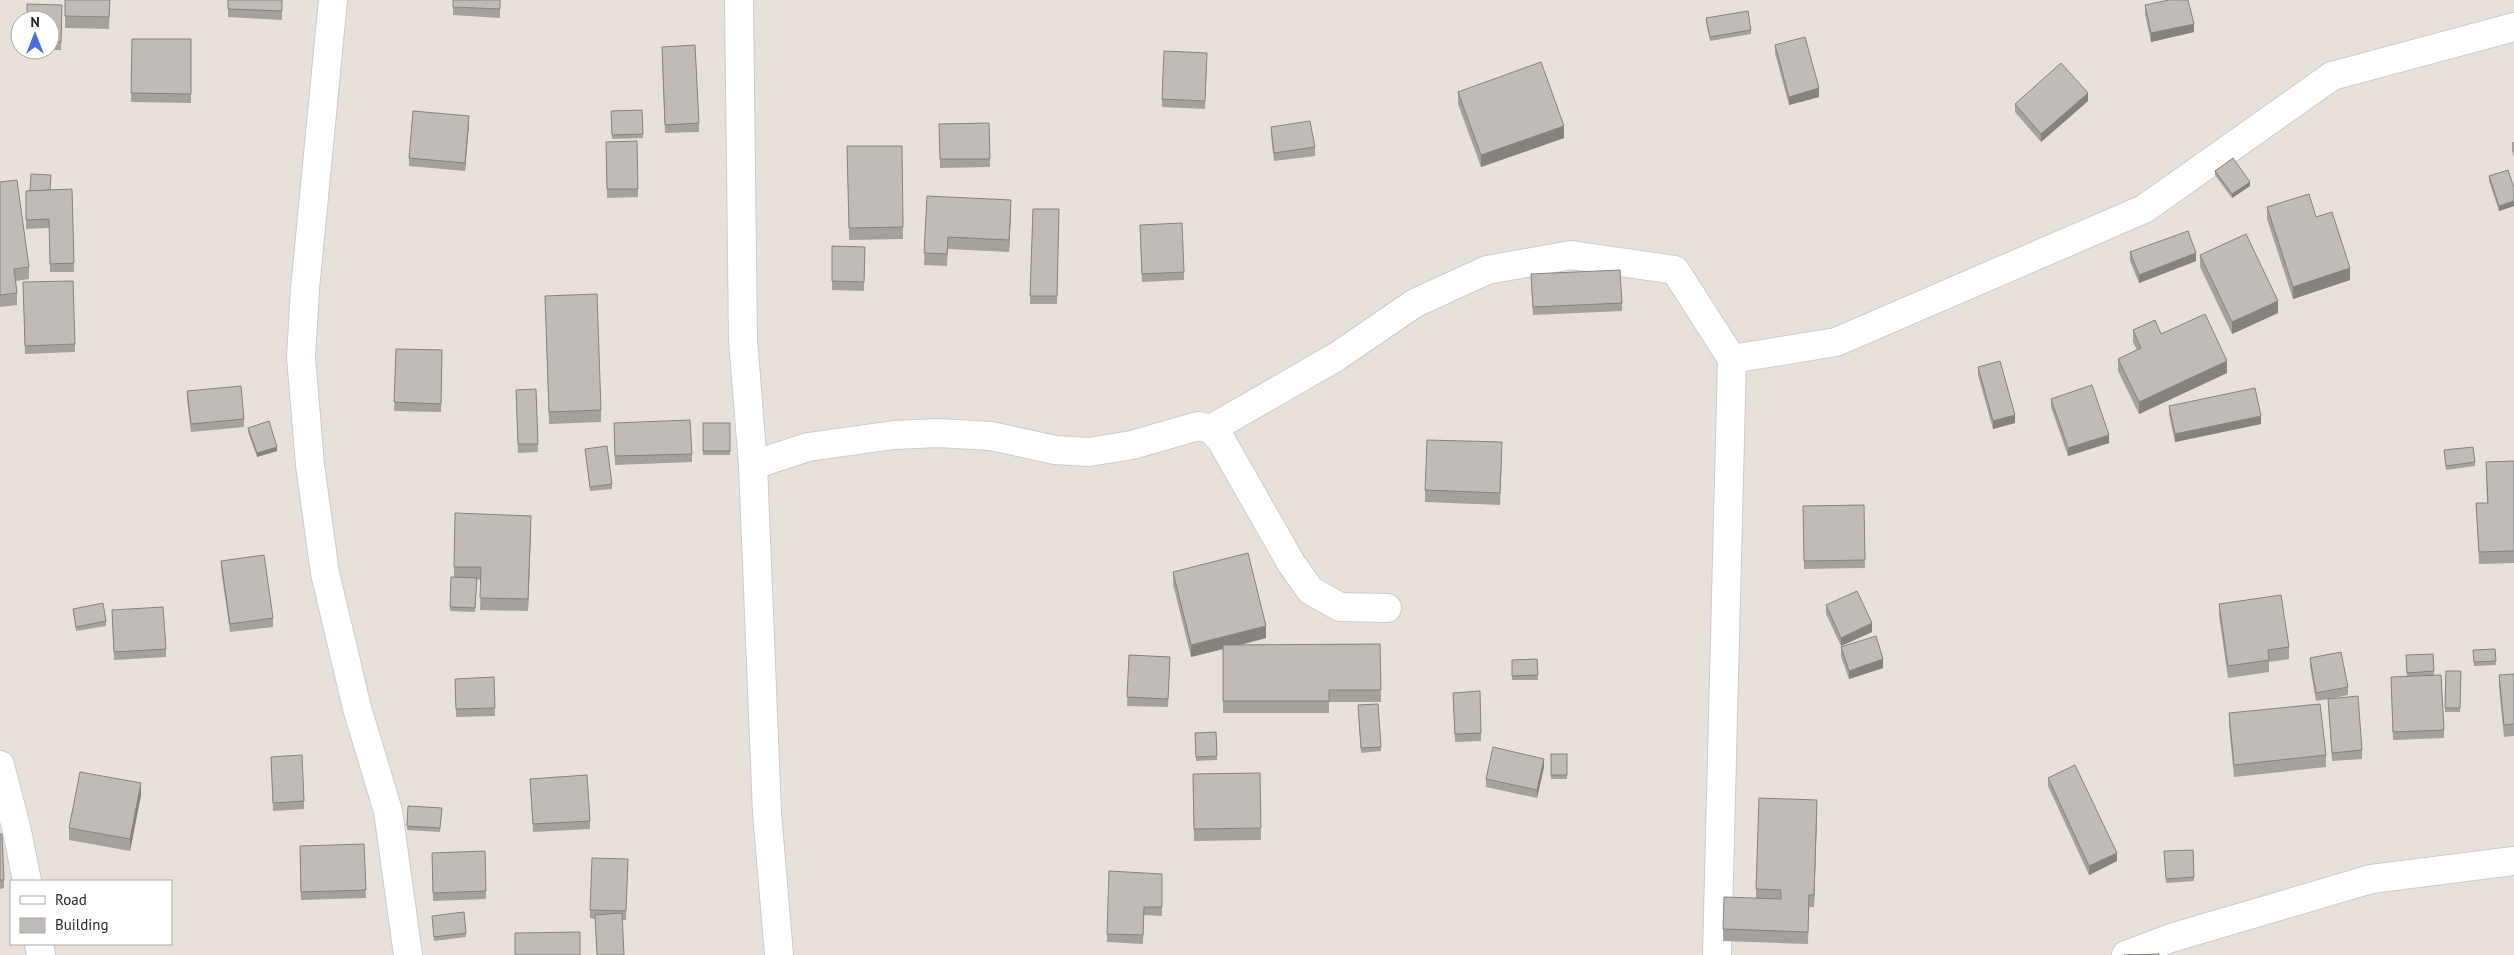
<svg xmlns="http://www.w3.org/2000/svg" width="2514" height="955" viewBox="0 0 2514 955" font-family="'PT Sans',sans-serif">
<rect width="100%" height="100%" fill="#e8e1da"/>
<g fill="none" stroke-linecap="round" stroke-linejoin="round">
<defs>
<g id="minor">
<polyline points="333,0 305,289 301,357 310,465 325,573 357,708 388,811 408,955"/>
<polyline points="739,0 743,340 753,465 767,813 779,955"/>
<polyline points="1732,359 1836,342 2144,209 2332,76 2514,27"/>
<polyline points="1211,429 1336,357 1415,303 1487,270 1571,255 1675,270 1732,359 1717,955"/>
<polyline points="753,465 808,447 894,435 938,433 991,436 1055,450 1089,452 1132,445 1198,426 1211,429 1221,440 1291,563 1310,590 1340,607 1387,608"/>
<polyline points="0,765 17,831 27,881"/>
<polyline points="39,944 41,955"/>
<polyline points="2126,955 2171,938 2371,879 2514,861"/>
</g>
</defs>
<use href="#minor" stroke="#c8ccd7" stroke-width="30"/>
<use href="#minor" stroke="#fff" stroke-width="28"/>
</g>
<g fill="#a5a19d">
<polygon points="65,0 110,0 109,29 65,28"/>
<polygon points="228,0 282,0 282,20 228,17"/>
<polygon points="453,0 500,0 500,18 453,15"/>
<polygon points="62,5 61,50 42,50 50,50 50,20"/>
<polygon points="2145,5 2194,32 2151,42 2145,14"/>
<polygon points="1706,18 1751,30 1751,34 1710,41 1706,22"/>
<polygon points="132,39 191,39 191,103 131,102"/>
<polygon points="1775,45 1819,97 1789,105 1775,53"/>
<polygon points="662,55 699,123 699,132 665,133"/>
<polygon points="1207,61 1205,109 1162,107 1162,99"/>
<polygon points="1458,92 1564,138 1481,167 1458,104"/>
<polygon points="2088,101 2041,142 2015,112 2015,104"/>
<polygon points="642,110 643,138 612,139 611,111"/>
<polygon points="989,123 990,167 940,168 939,124"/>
<polygon points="469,124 465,171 409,166 409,158"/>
<polygon points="1271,127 1315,147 1315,156 1274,161 1271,135"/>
<polygon points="2512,142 2514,142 2514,157 2512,151"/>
<polygon points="847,146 902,146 903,239 849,240"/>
<polygon points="606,151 638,189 638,197 607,198"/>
<polygon points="2215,171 2250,186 2232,198 2215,175"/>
<polygon points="2489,176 2514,188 2514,206 2499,211 2489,181"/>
<polygon points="0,182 29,267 29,279 16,281 17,293 17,305 0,307"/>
<polygon points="72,189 74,272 50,272 49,228 26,229 26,191"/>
<polygon points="927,196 1011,212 1009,252 948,249 947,266 924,265"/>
<polygon points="2267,207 2316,217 2350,280 2293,299 2267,219"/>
<polygon points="1033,209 1059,209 1057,304 1030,304"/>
<polygon points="1140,233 1184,272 1184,280 1142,282"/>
<polygon points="832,246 865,247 864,291 832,290"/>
<polygon points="2130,252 2196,261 2139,283 2130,261"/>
<polygon points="2200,255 2278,313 2232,334 2200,267"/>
<polygon points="23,282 75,344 75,352 25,354"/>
<polygon points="1531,282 1622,303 1622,311 1533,315"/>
<polygon points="545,296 601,410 601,422 549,424"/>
<polygon points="2133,330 2161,334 2227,373 2139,414 2118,371 2118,359 2137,350 2133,342"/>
<polygon points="396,349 442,350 441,412 394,411"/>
<polygon points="1978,367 2015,423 1993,429 1978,375"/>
<polygon points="536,389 538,452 518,453 516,390"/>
<polygon points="187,391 244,419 244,427 191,432 187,399"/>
<polygon points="2051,399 2109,443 2068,456 2051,407"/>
<polygon points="2169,406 2261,424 2175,442 2169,414"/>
<rect x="703" y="423" width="27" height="32"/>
<polygon points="248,428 277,451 257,457 248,432"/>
<polygon points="614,431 692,454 692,462 615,465"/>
<polygon points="585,449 612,484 612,489 590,491"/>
<polygon points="2444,450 2475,462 2475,466 2446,470"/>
<polygon points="1502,454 1500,505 1425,502 1425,490"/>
<polygon points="2514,461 2514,563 2479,564 2476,503 2487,503 2486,462"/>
<polygon points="1864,505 1865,568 1804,569 1803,506"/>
<polygon points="531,528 528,611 480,610 481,580 477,579 475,612 450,611 451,577 454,577 454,567"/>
<polygon points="221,561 273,618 273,627 230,632 221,569"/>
<polygon points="1173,572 1266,638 1241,645 1380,644 1381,702 1329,702 1329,713 1223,713 1223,649 1191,657 1173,584"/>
<polygon points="2219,604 2289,647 2289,659 2269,662 2269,672 2228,678 2219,616"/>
<polygon points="1826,605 1872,632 1841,646 1826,614"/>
<polygon points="73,609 106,621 106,626 76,631"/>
<polygon points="112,610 166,649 166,657 114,660"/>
<polygon points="1841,647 1883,668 1849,679 1841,656"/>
<polygon points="2495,649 2496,665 2474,666 2473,650"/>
<polygon points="2433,654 2434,675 2444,730 2444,738 2393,740 2391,685 2407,676 2406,655"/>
<polygon points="1129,655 1170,657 1168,707 1127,706"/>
<polygon points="2310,658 2348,687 2348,695 2329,699 2362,750 2362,759 2332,761 2328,699 2316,701 2310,666"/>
<polygon points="1537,659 1538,680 1512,680 1512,660"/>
<polygon points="2446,671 2461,671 2460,712 2445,712"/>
<polygon points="2514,674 2514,736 2504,737 2499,687 2499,675"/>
<polygon points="494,677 495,716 456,717 455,679"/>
<polygon points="1453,701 1481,733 1481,741 1455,742"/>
<polygon points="1378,704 1381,751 1361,753 1358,705"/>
<polygon points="2229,713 2326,755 2326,767 2234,777 2229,725"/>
<polygon points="1216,732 1217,760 1196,761 1195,733"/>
<rect x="1551" y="754" width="16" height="25"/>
<polygon points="271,757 304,801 304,809 273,811"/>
<polygon points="1544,767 1537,798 1486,787 1486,779"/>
<polygon points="1260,773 1261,840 1194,841 1193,774"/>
<polygon points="2048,778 2117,861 2089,875 2048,786"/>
<polygon points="530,779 590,821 590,829 533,832"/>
<polygon points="141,795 130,851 69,840 69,828"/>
<polygon points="408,806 442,808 440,832 407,830"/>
<polygon points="1817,812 1814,907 1809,907 1808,944 1723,941 1723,929 1756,898 1756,889"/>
<polygon points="0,834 4,880 4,888 0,889"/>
<polygon points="364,844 366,898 301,900 300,854"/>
<polygon points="2193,850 2194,881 2166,883 2164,851"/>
<polygon points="485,851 486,899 433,901 432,853"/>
<polygon points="628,859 626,920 622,920 624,955 597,955 595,919 590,918 590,910"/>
<polygon points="1162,874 1162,916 1144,915 1143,944 1107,942 1107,934"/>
<polygon points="432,916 466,933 466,937 434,941"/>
</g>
<g fill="#86837f">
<polygon points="2194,24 2194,32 2151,42 2151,33"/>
<polygon points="1819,88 1819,97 1789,105 1789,97"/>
<polygon points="2088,93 2088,101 2041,142 2041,134"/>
<polygon points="469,116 469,124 465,171 465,163"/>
<polygon points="1564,126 1564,138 1481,167 1481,155"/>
<polygon points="2250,182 2250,186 2232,198 2232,194"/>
<polygon points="1011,200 1011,212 1009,252 1009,240"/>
<polygon points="2514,201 2514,206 2499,211 2499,206"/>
<polygon points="2196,253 2196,261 2139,283 2139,275"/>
<polygon points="2350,268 2350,280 2293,299 2293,287"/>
<polygon points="2278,301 2278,313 2232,334 2232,322"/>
<polygon points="2227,361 2227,373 2139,414 2139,402"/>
<polygon points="2015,415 2015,423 1993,429 1993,421"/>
<polygon points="2261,416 2261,424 2175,442 2175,434"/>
<polygon points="2109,435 2109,443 2068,456 2068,448"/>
<polygon points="277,447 277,451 257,457 257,453"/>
<polygon points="531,516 531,528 528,611 528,599"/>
<polygon points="1872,623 1872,632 1841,646 1841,638"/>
<polygon points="1266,626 1266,638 1191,657 1191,645"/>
<polygon points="1883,659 1883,668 1849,679 1849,671"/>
<polygon points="1544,759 1544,767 1537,798 1537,790"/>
<polygon points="141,783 141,795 130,851 130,839"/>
<polygon points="1817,800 1817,812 1814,907 1814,895"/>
<polygon points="2117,853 2117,861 2089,875 2089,866"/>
</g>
<g fill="#c0bbb6" stroke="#86837f">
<polygon points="65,0 110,0 109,17 65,16"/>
<polygon points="228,0 282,0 282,11 228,9"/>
<polygon points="453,0 500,0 500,9 453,7"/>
<polygon points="2169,0 2188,0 2194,24 2151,33 2145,5"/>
<polygon points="27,4 62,5 61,42 50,42 50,20 27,20"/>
<polygon points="1748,11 1751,30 1710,37 1706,18"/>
<polygon points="1805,37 1819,88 1789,97 1775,45"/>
<polygon points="132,39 191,39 191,94 131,93"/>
<polygon points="695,45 699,123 665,125 662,47"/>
<polygon points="1164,51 1207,53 1205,101 1162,99"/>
<polygon points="1541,62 1564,126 1481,155 1458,92"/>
<polygon points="2061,63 2088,93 2041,134 2015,104"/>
<polygon points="642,110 643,134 612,135 611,111"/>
<polygon points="413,111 469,116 465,163 409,158"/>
<polygon points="1310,121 1315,147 1274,153 1271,127"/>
<polygon points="989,123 990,159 940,159 939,124"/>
<polygon points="637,141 638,189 607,189 606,142"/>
<polygon points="847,146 902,146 903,227 849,228"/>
<polygon points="2233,158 2250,182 2232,194 2215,171"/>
<polygon points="2508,170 2514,188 2514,201 2499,206 2489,176"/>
<polygon points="31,174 51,175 50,190 30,191"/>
<polygon points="17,180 29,267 14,269 17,293 0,295 0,182"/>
<polygon points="72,189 74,263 50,264 49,219 26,220 26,191"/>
<polygon points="2309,194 2316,217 2332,212 2350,268 2293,287 2267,207"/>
<polygon points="927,196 1011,200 1009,240 948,237 947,254 924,253"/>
<polygon points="1033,209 1059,209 1057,296 1030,296"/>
<polygon points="1182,223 1184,272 1142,274 1140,225"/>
<polygon points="2188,231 2196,253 2139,275 2130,252"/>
<polygon points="2246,234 2278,301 2232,322 2200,255"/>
<polygon points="832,246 865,247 864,282 832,281"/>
<polygon points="1620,270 1622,303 1533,307 1531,274"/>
<polygon points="73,281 75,344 25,346 23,282"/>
<polygon points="597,294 601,410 549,412 545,296"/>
<polygon points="2205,314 2227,361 2139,402 2118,359 2141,348 2133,330 2155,320 2161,334"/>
<polygon points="396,349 442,350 441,404 394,402"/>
<polygon points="2000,361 2015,415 1993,421 1978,367"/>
<polygon points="2092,385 2109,435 2068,448 2051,399"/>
<polygon points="241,386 244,419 191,424 187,391"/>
<polygon points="2255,388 2261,416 2175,434 2169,406"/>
<polygon points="536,389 538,444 518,444 516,390"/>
<polygon points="690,420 692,454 615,456 614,423"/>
<polygon points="269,421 277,447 257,453 248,428"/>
<rect x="703" y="423" width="27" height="28"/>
<polygon points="1427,440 1502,442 1500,493 1425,490"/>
<polygon points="607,446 612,484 590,487 585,449"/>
<polygon points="2473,447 2475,462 2446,466 2444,450"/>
<polygon points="2514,461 2514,551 2479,552 2476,503 2488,503 2486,462"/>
<polygon points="1864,505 1865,560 1804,561 1803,506"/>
<polygon points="455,513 531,516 528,599 480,598 481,567 454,567"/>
<polygon points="1248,553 1266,626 1191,645 1173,572"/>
<polygon points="264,555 273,618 230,624 221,561"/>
<polygon points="451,577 477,578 475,608 450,607"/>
<polygon points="1857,591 1872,623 1841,638 1826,605"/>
<polygon points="2281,595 2289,647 2268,650 2269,660 2228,666 2219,604"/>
<polygon points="103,603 106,621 76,627 73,609"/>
<polygon points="163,607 166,649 114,652 112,610"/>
<polygon points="1876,636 1883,659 1849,671 1841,647"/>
<polygon points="1380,644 1381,690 1329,690 1329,701 1223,701 1223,645"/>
<polygon points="2495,649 2496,661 2474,662 2473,650"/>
<polygon points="2341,652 2348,687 2316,693 2310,658"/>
<polygon points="2433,654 2434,671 2407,673 2406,655"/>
<polygon points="1129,655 1170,657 1168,699 1127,697"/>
<polygon points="1537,659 1538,675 1512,676 1512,660"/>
<polygon points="2446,671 2461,671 2460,708 2445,708"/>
<polygon points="2514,674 2514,724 2504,725 2499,675"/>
<polygon points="2441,675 2444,730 2393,732 2391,677"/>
<polygon points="494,677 495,708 456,709 455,679"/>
<polygon points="1480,691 1481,733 1455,734 1453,693"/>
<polygon points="2358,696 2362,750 2332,753 2328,699"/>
<polygon points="1378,704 1381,747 1361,748 1358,705"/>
<polygon points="2320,704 2326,755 2234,765 2229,713"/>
<polygon points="1216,732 1217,756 1196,757 1195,733"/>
<polygon points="1493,747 1544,759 1537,790 1486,779"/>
<rect x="1551" y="754" width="16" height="21"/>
<polygon points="302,755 304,801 273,803 271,757"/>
<polygon points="2075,765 2117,853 2089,866 2048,778"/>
<polygon points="80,772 141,783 130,839 69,828"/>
<polygon points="1260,773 1261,828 1194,829 1193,774"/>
<polygon points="587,775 590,821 533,824 530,779"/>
<polygon points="1759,798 1817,800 1814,895 1809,895 1808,932 1723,929 1724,897 1781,899 1781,890 1756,889"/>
<polygon points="408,806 442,808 440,828 407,826"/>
<polygon points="0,834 2,834 4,880 0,880"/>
<polygon points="364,844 366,890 301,892 300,846"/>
<polygon points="2193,850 2194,877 2166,879 2164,851"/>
<polygon points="485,851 486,891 433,893 432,853"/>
<polygon points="592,858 628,859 626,911 590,910"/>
<polygon points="1109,871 1162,874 1162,907 1144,907 1143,935 1107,934"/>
<polygon points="464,912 466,933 434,937 432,916"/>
<polygon points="622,913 624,955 597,955 595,915"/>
<polygon points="580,932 580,955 515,955 515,933"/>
<polygon points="2159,954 2159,955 2124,955"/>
</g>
<rect x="10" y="880" width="162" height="65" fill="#ffffff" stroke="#a9a9a9"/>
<rect x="20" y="896" width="25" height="8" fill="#ffffff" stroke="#a9a9a9"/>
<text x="55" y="905" font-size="15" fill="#272727">Road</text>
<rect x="20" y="918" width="25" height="15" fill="#c0bbb6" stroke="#a9a9a9"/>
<text x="55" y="930" font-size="15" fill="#272727">Building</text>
<g transform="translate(35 35)"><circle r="24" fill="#ffffff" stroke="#a9a9a9"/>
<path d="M0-4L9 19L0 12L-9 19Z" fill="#4b6fe3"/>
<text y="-8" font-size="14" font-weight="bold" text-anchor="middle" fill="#272727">N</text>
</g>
</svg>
